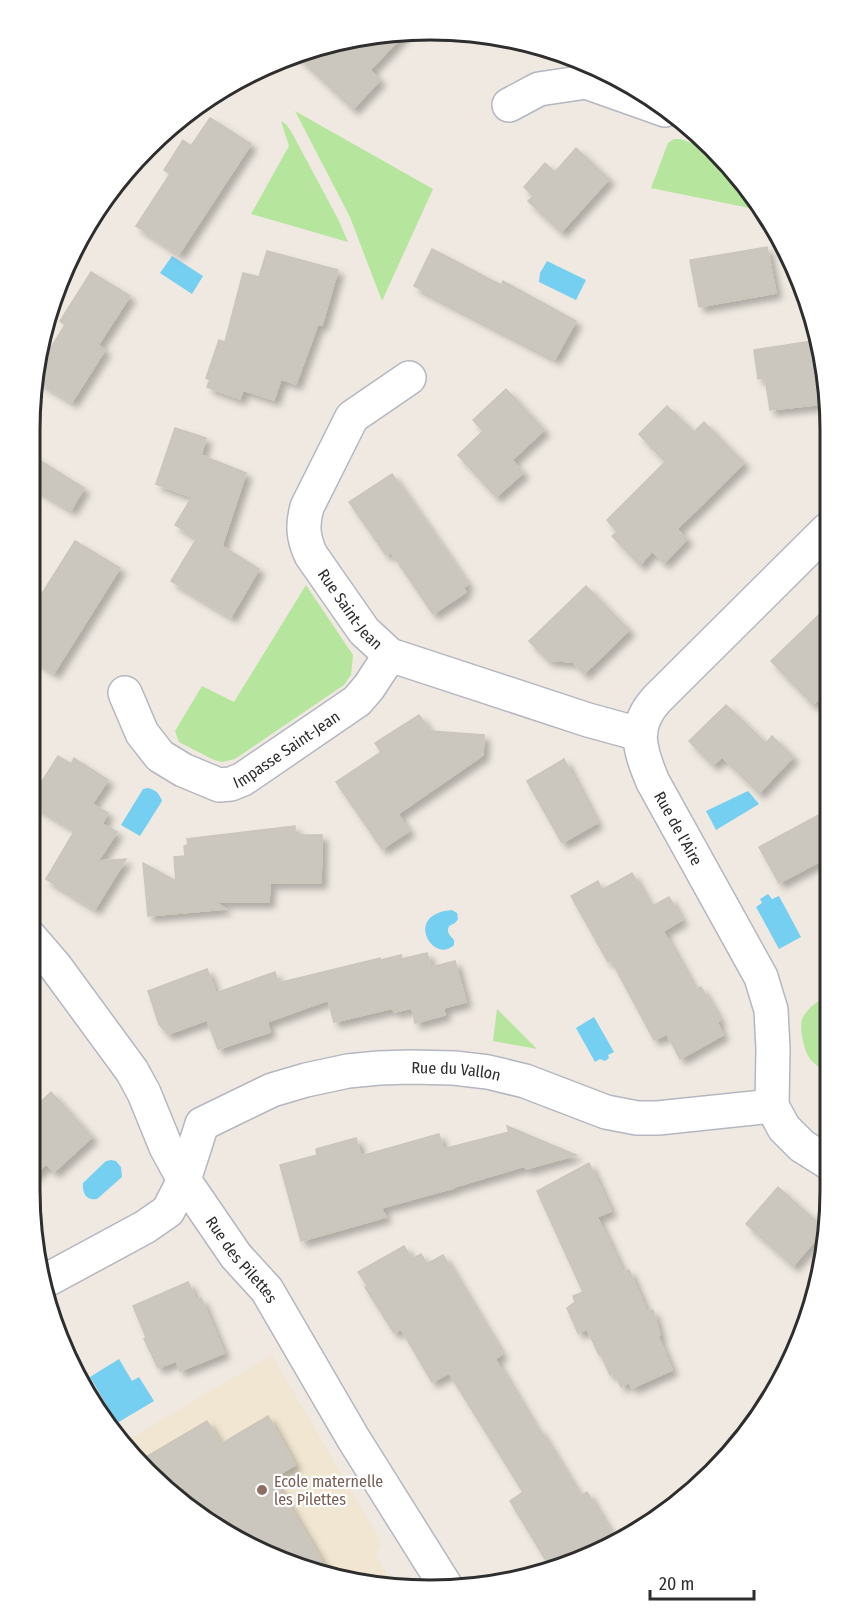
<svg xmlns="http://www.w3.org/2000/svg" width="860" height="1620" viewBox="0 0 860 1620" font-family="'Fira Sans Condensed',sans-serif">
<defs>
<filter id="shadow"><feDropShadow dx="5.5" dy="5.5" stdDeviation="3" flood-color="#0004"/></filter>
</defs>
<rect width="100%" height="100%" fill="#efe9e1"/>
<polygon fill="#f0e6d1" points="272,1355 380,1540 381,1544 376,1555 393,1583 327,1576 208,1523 122,1443"/>
<g fill="#b6e59e">
<polygon points="295,111 433,189 382,301 350,217"/>
<polygon points="281,121 286,124 292,133 338,219 348,242 251,214 289,146"/>
<polygon points="674,139 680,139 712,150 764,211 651,188 668,143"/>
<polygon points="306,585 353,655 351,675 344,685 235,759 222,762 214,760 179,742 175,731 202,686 234,702"/>
<path d="M828,995L829,1074C822,1070 815,1065 810,1059C804,1051 798,1025 803,1017C808,1007 819,1001 828,995Z"/>
<polygon points="497,1009 537,1049 493,1041"/>
</g>
<g fill="#75cff0">
<polygon points="172,256 203,276 192,294 160,273"/>
<polygon points="547,261 586,280 576,300 539,282 540,273"/>
<path d="M148,788C156,790 159,793 162,801L140,836L121,825L143,789Z"/>
<polygon points="748,791 759,804 716,830 706,811"/>
<polygon points="768,894 772,899 779,896 801,937 779,949 756,907 762,903 760,899"/>
<path d="M452,910L457,913L458,919L455,923L449,926C446,933 450,935 454,940V945C434,965 402,914 452,910Z"/>
<polygon points="594,1017 614,1052 608,1055 609,1058 605,1061 600,1059 595,1062 576,1028"/>
<path d="M111,1160L116,1161L121,1167L122,1177L97,1199C86,1201 82,1193 83,1183L106,1161Z"/>
<polygon points="119,1359 132,1381 139,1377 154,1401 117,1423 90,1377"/>
</g>
<g fill="#cbc7bf" stroke="#cbc5ba" stroke-width="1.5" filter="url(#shadow)">
<polygon points="378,33 405,33 370,70 380,80 353,109 295,54 302,51"/>
<polygon points="210,118 251,144 179,254 136,226 170,174 164,170 183,140 191,146"/>
<polygon points="576,148 609,179 561,232 528,201 533,196 524,187 545,163 555,172"/>
<polygon points="767,247 776,293 699,307 690,260"/>
<polygon points="432,249 501,285 503,281 576,321 555,359 414,286"/>
<polygon points="267,251 338,270 322,325 318,324 296,384 281,379 274,400 243,390 240,399 207,387 210,380 206,378 219,340 225,342 243,273 259,277"/>
<polygon points="91,272 130,296 98,345 105,350 72,402 35,379 49,359 45,357 65,325 60,321"/>
<polygon points="812,341 823,404 770,410 765,378 758,379 754,350"/>
<polygon points="506,389 544,430 512,460 523,473 496,497 458,455 483,431 473,420"/>
<polygon points="667,406 694,432 704,422 744,463 677,529 687,539 664,563 652,551 640,565 612,536 617,532 607,520 665,462 639,434"/>
<polygon points="175,428 206,438 201,455 246,473 222,546 259,569 231,617 171,581 197,538 175,525 192,497 156,484"/>
<polygon points="31,455 84,488 71,510 31,486"/>
<polygon points="392,474 468,584 463,588 466,592 433,614 391,552 386,555 349,502"/>
<polygon points="75,541 120,568 54,673 31,658 31,611"/>
<polygon points="586,586 629,630 584,674 573,662 548,660 529,641"/>
<polygon points="827,607 828,690 813,705 771,661"/>
<polygon points="726,705 766,743 772,736 793,757 759,793 722,757 713,765 689,741"/>
<polygon points="419,715 430,731 484,735 483,755 398,814 409,831 382,849 336,782 381,752 375,743"/>
<polygon points="58,756 71,764 74,758 108,780 92,804 108,813 102,824 117,832 98,861 126,859 95,909 46,879 75,830 30,803 30,800"/>
<polygon points="564,759 597,823 562,843 527,781"/>
<polygon points="828,810 828,857 779,883 759,847"/>
<polygon points="295,826 295,835 322,835 321,883 270,883 269,902 217,902 218,904 226,909 148,916 143,863 176,881 174,857 185,856 184,846 188,845 187,839"/>
<polygon points="632,873 651,907 669,897 682,920 663,931 695,990 701,987 720,1020 717,1022 723,1035 680,1059 667,1034 654,1040 611,960 608,962 571,896 598,881 602,890"/>
<polygon points="427,953 431,967 455,961 466,1002 443,1008 445,1015 415,1023 412,1008 394,1012 393,1008 334,1022 328,1000 267,1022 270,1032 218,1049 207,1020 168,1034 159,1024 148,991 207,969 216,993 275,972 278,983 380,958 381,960 401,955 402,959"/>
<polygon points="51,1092 92,1137 54,1172 46,1164 30,1179 30,1112"/>
<polygon points="507,1126 576,1155 526,1169 525,1166 454,1187 454,1188 381,1208 386,1217 301,1241 280,1165 317,1155 316,1149 356,1138 361,1156 439,1134 443,1149 509,1132"/>
<polygon points="589,1163 611,1211 597,1217 623,1272 629,1270 647,1312 653,1310 660,1335 658,1336 672,1370 632,1388 629,1382 621,1387 615,1373 610,1375 601,1355 599,1355 587,1329 578,1333 567,1308 575,1302 573,1296 583,1292 537,1191"/>
<polygon points="778,1187 825,1229 793,1266 746,1224"/>
<polygon points="404,1246 412,1259 421,1254 427,1264 443,1255 502,1354 495,1359 537,1430 539,1429 580,1496 587,1492 611,1533 595,1543 599,1550 583,1559 550,1567 510,1501 523,1492 449,1373 432,1382 401,1329 394,1333 365,1287 367,1285 358,1272"/>
<polygon points="188,1282 196,1300 201,1298 224,1353 180,1371 176,1361 158,1368 144,1339 146,1337 133,1306"/>
<polygon points="268,1416 295,1465 273,1478 331,1577 327,1576 208,1523 141,1460 207,1421 221,1444"/>
</g>
<g fill="none" stroke-linecap="round" stroke-linejoin="round">
<defs>
<g id="minor">
<polyline points="509,105 539,89 586,82 665,110"/>
<path id="s1" d="M409,378L352,417L307,507C302,525 303,538 311,555L364,631L390,655L588,720L639,734"/>
<path id="s2" d="M827,530L657,699C631,727 640,751 653,782L761,977L771,1010L773,1049L772,1106L784,1128L802,1146L829,1163"/>
<path id="s3" d="M125,693L142,733L160,756L183,770L219,785L231,784L243,779L357,701L369,687L390,655"/>
<path id="s4" d="M30,937L55,966L132,1071L144,1093L166,1147L184,1180L236,1256L267,1290L353,1438L447,1588"/>
<path id="s5" d="M45,1281L145,1227L168,1211L184,1180L202,1124L272,1090L306,1080L348,1071L379,1068L410,1067L454,1068L488,1072L525,1081L606,1112L637,1118H658L772,1106"/>
</g>
</defs>
<use href="#minor" stroke="#b4b7c1" stroke-width="36"/>
<use href="#minor" stroke="#fff" stroke-width="33"/>
</g>
<circle fill="#8d6e63" stroke="#fff" stroke-width="2" cx="262" cy="1490" r="6"/>
<g text-anchor="middle" stroke-width="4.5" stroke-linejoin="round" paint-order="stroke">
<g font-size="16" fill="#2e2e2e" stroke="#fff">
<text dy="6" stroke="none"><textPath href="#s1" startOffset="286">Rue Saint-Jean</textPath></text>
<text dy="6" stroke="none"><textPath href="#s3" startOffset="216">Impasse Saint-Jean</textPath></text>
<text dy="6" stroke="none"><textPath href="#s2" startOffset="382">Rue de l'Aire</textPath></text>
<text dy="6" stroke="none"><textPath href="#s5" startOffset="500">Rue du Vallon</textPath></text>
<text dy="6" stroke="none"><textPath href="#s4" startOffset="388">Rue des Pilettes</textPath></text>
</g>
<g font-size="16" fill="#785e54" stroke="#fff" text-anchor="start">
<text x="274" y="1487">Ecole maternelle<tspan x="274" dy="18">les Pilettes</tspan></text>
</g>
</g>
<path d="M0 0H860V1620H0ZM430 40H430A390 390 0 0 1 820 430V1190A390 390 0 0 1 430 1580H430A390 390 0 0 1 40 1190V430A390 390 0 0 1 430 40Z" fill="#fff" fill-rule="evenodd"/>
<path fill="none" stroke="#2e2e2e" stroke-width="3" d="M430 40H430A390 390 0 0 1 820 430V1190A390 390 0 0 1 430 1580H430A390 390 0 0 1 40 1190V430A390 390 0 0 1 430 40Z"/>
<path d="M650 1590v9h104v-9" fill="none" stroke="#2e2e2e" stroke-width="3"/>
<text x="659" y="1590" font-size="18" fill="#2e2e2e" stroke="#ffffff" stroke-width="4.5" paint-order="stroke">20 m</text>
</svg>
